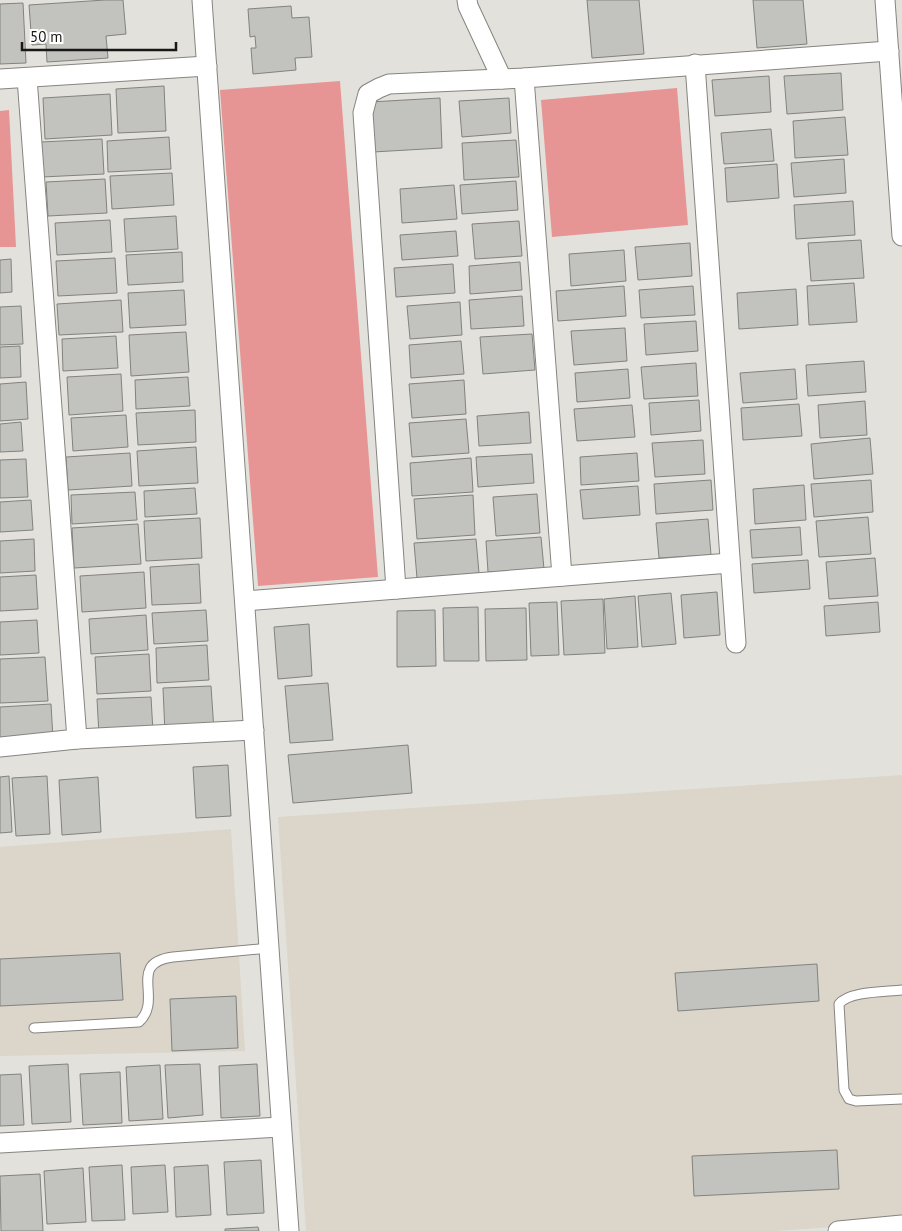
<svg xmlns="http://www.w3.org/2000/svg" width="902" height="1231" viewBox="0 0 902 1231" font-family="'PT Sans',sans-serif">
<rect width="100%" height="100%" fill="#e3e1dc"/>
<g fill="#dbd5ca">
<polygon points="902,775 902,1222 776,1231 306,1231 278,817"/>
<polygon points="231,829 245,1051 0,1056 0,847"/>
</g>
<g fill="#e69594">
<polygon points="340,81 378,577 258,586 220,90"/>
<polygon points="677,88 688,225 552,237 541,100"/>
<polygon points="9,110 16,247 0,247 0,111"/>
</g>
<g fill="#c2c3be" stroke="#82827e">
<polygon points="105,0 123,0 126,34 106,36 108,58 47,62 46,44 32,45 29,5"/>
<polygon points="587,0 639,0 644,54 592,58"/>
<polygon points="753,0 803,0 807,44 757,48"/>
<polygon points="23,3 26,63 0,64 0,4"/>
<polygon points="291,6 292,18 309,17 312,57 295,58 296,70 253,74 251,48 256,48 255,36 250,37 248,9"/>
<polygon points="841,73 843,110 787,114 784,76"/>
<polygon points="769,76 771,112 715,116 712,80"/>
<polygon points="164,86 166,131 118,133 116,89"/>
<polygon points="110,94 112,135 45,139 43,98"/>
<polygon points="440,98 442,148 373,152 370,102"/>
<polygon points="509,98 511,133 462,137 459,101"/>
<polygon points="845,117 848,155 795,158 793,121"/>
<polygon points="771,129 774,161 724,164 721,133"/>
<polygon points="169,137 171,169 108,172 107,141"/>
<polygon points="102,139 104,174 42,177 41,142"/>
<polygon points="516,140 519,177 464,180 462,143"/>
<polygon points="844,159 846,193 794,197 791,163"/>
<polygon points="777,164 779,198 727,202 725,168"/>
<polygon points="172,173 174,205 112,209 110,176"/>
<polygon points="105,179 107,213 48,216 46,182"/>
<polygon points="516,181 518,210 462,214 460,185"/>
<polygon points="454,185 457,219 402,223 400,189"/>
<polygon points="853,201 855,235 796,239 794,205"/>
<polygon points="176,216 178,249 126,252 124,219"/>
<polygon points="110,220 112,252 57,255 55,223"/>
<polygon points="519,221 522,256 475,259 472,224"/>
<polygon points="456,231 458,256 402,260 400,235"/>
<polygon points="861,240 864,278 811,281 808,243"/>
<polygon points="690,243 692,276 638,280 635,247"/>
<polygon points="624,250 626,281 571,286 569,254"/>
<polygon points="182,252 183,282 128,285 126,255"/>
<polygon points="115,258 117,293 58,296 56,261"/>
<polygon points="11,259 12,292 0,293 0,260"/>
<polygon points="520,262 522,290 470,294 469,266"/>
<polygon points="453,264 455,293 396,297 394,268"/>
<polygon points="854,283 857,322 809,325 807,286"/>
<polygon points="624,286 626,316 558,321 556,291"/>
<polygon points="693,286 695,315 641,318 639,290"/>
<polygon points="796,289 798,325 739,329 737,293"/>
<polygon points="184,290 186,325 130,328 128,293"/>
<polygon points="522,296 524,326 471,329 469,300"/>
<polygon points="121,300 123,332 59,335 57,304"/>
<polygon points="460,302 462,335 410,339 407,306"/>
<polygon points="21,306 23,344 0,345 0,307"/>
<polygon points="696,321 698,351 646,355 644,324"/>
<polygon points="625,328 627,361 574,365 571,331"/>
<polygon points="186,332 189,372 131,376 129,335"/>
<polygon points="532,334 535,370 483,374 480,337"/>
<polygon points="116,336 118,368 63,371 62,339"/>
<polygon points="461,341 464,374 411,378 409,345"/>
<polygon points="20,346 21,377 0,378 0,347"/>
<polygon points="864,361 866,392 808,396 806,365"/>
<polygon points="696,363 698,396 644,399 641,367"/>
<polygon points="628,369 630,398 577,402 575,373"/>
<polygon points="795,369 797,399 743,403 740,373"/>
<polygon points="121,374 123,411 69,415 67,377"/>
<polygon points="188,377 190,406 136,409 135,380"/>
<polygon points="464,380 466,414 412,418 409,384"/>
<polygon points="26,382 28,419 0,421 0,384"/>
<polygon points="699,400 701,431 651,435 649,403"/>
<polygon points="865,401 867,435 820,438 818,405"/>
<polygon points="799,404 802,436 743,440 741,408"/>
<polygon points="632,405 635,437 577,441 574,409"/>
<polygon points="195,410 196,442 138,445 136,413"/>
<polygon points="529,412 531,443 479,446 477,416"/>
<polygon points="126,415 128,447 73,451 71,418"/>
<polygon points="466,419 469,453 412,457 409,423"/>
<polygon points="21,422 23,451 0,452 0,424"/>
<polygon points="870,438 873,474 814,479 811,444"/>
<polygon points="703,440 705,474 655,477 652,443"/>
<polygon points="196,447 198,483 139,486 137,451"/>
<polygon points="130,453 132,486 68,490 66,457"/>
<polygon points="637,453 639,481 581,485 580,457"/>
<polygon points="532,454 534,483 478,487 476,457"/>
<polygon points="471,458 473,492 412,496 410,463"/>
<polygon points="26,459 28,497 0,498 0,460"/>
<polygon points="711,480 713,510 656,514 654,484"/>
<polygon points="871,480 873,512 814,517 811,484"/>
<polygon points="804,485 806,520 755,524 753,489"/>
<polygon points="638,486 640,515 583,519 580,490"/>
<polygon points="195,488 197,514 145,517 144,491"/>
<polygon points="135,492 137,520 72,524 71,495"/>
<polygon points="537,494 540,533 496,536 493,497"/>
<polygon points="473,495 475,535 417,539 414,499"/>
<polygon points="31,500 33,530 0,532 0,502"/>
<polygon points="868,517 871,554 819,557 816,521"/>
<polygon points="200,518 202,558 146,561 144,521"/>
<polygon points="708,519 711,555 659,558 656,523"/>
<polygon points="138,524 141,564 74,568 72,528"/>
<polygon points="800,527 802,555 752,558 750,530"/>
<polygon points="541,537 544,569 488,572 486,541"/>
<polygon points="34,539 35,571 0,573 0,541"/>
<polygon points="476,539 479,573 417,578 414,543"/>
<polygon points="875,558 878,596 829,599 826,562"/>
<polygon points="808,560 810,589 754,593 752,564"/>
<polygon points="199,564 201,603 152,605 150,567"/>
<polygon points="144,572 146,608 82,612 80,576"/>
<polygon points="36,575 38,609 0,611 0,577"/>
<polygon points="717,592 720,635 684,638 681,595"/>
<polygon points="671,593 676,644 642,647 638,596"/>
<polygon points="635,596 638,647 607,649 604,599"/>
<polygon points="603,599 605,653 564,655 561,601"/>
<polygon points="557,602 559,655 531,656 529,603"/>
<polygon points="878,602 880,632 826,636 824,606"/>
<polygon points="478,607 479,661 444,661 443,608"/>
<polygon points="526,608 527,660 486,661 485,609"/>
<polygon points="206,610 208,641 154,644 152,613"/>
<polygon points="435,610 436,666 397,667 397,611"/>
<polygon points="146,615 148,650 91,654 89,619"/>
<polygon points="37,620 39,653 0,655 0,622"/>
<polygon points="309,624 312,676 278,679 274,627"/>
<polygon points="207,645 209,680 157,683 156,648"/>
<polygon points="149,654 151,691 97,694 95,657"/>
<polygon points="45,657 48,701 0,703 0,659"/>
<polygon points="328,683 333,740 290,743 285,686"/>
<polygon points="211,686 214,731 165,733 163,688"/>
<polygon points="151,697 153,732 99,735 97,699"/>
<polygon points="51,704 53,739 0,741 0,707"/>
<polygon points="408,745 412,793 293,803 288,755"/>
<polygon points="228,765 231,816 196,818 193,767"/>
<polygon points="9,776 12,832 0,833 0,777"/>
<polygon points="47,776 50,834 16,836 12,778"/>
<polygon points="98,777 101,832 62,835 59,780"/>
<polygon points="120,953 123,1000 0,1006 0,959"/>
<polygon points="817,964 819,1001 678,1011 675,973"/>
<polygon points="236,996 238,1048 172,1051 170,999"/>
<polygon points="68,1064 71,1122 32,1124 29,1066"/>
<polygon points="200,1064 203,1115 168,1118 165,1065"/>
<polygon points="257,1064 260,1116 221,1118 219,1066"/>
<polygon points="160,1065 163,1119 129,1121 126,1067"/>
<polygon points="120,1072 122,1123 83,1125 80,1074"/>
<polygon points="21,1074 24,1125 0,1126 0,1075"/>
<polygon points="837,1150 839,1189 694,1196 692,1156"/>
<polygon points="261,1160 264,1213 227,1215 224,1162"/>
<polygon points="122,1165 125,1220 92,1221 89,1167"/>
<polygon points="165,1165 168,1212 133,1214 131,1167"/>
<polygon points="208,1165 211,1215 176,1217 174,1167"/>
<polygon points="83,1168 86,1222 47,1224 44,1171"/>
<polygon points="40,1174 43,1231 1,1231 0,1176"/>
<polygon points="258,1227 259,1231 225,1231 225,1229"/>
</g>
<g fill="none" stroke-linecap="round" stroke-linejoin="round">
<defs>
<g id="service">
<path d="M902,990C885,992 849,991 839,1004L844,1090L849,1099L856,1101L902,1099"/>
<path d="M34,1028L139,1022C164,999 126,963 173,957L269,948"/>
</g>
<g id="minor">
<polyline points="202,0 289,1231"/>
<polyline points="467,0 468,6 502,79"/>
<polyline points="885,0 902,236"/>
<polyline points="695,64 736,643"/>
<polyline points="27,78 77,739"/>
<polyline points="524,78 562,576"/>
<polyline points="0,79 207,66"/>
<polyline points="396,589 363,113 368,94 379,88 389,84 524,78 889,51"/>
<polyline points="245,601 730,563"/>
<polyline points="0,747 77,739 254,730"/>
<polyline points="0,1143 281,1127"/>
<polyline points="838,1231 902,1225"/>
</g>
</defs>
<use href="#service" stroke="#878480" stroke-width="11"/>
<use href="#minor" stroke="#878480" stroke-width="21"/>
<use href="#service" stroke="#fff" stroke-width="9"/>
<use href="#minor" stroke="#fff" stroke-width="19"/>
</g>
<path d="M22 42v8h154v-8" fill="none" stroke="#191816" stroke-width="2.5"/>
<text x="30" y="42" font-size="15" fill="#191816" stroke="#ffffff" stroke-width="4" paint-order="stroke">50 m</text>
</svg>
